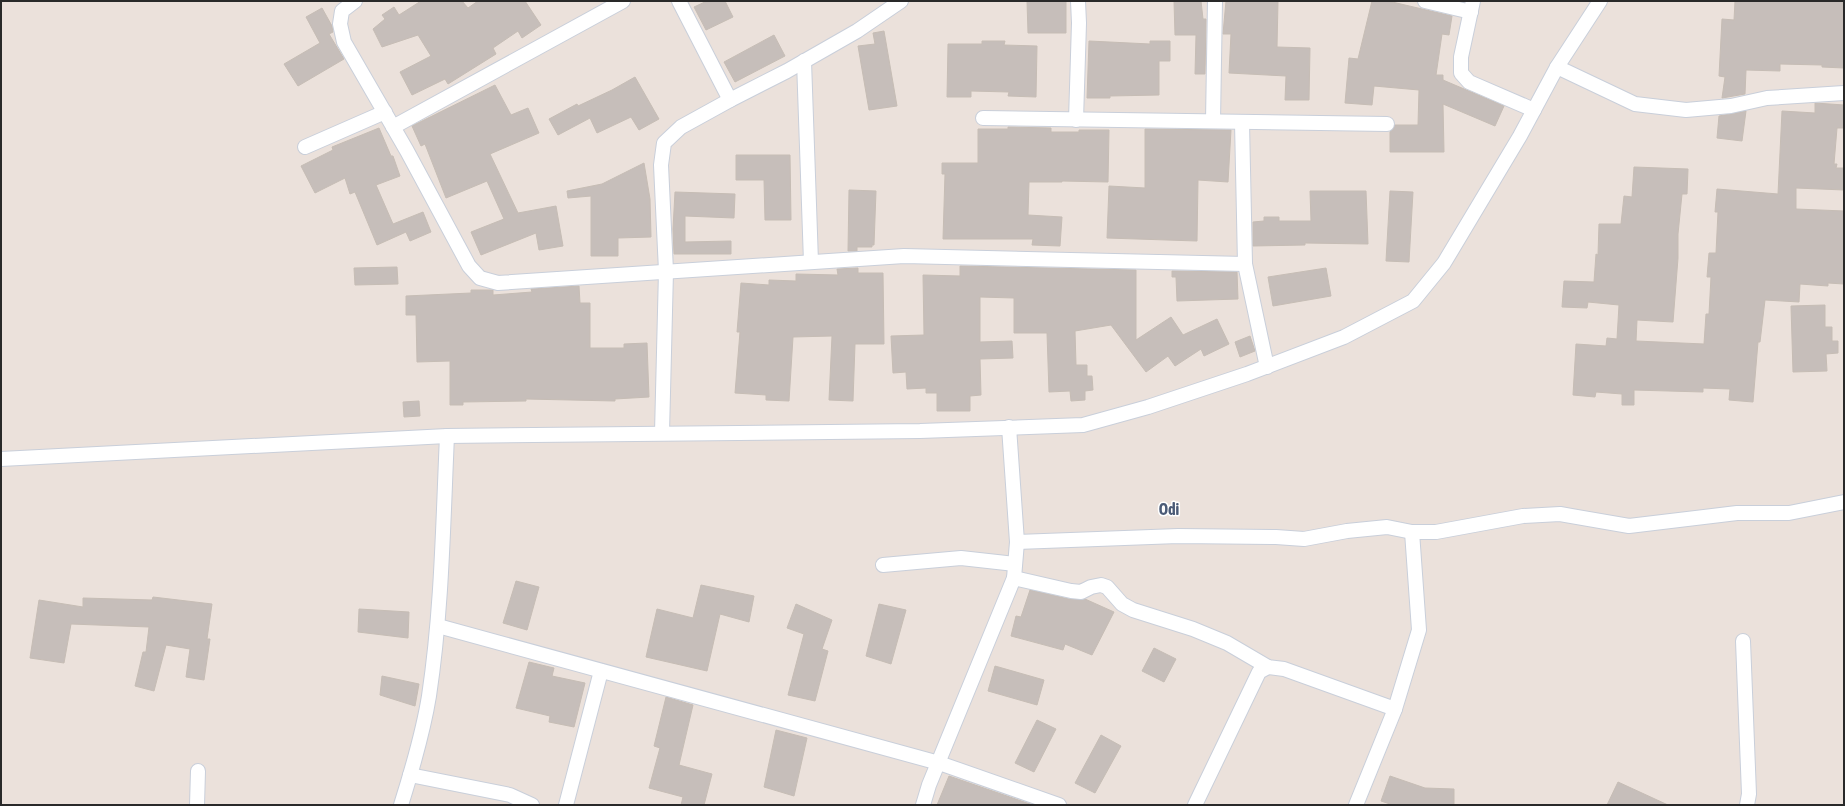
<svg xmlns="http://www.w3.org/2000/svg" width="1845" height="806" viewBox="0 0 1845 806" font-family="'Asap Condensed',sans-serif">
<rect width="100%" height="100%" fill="#ebe1db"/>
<g fill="#c6beba" stroke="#c6bdb5">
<polygon points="421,1 462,1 468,8 478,1 525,1 541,25 522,38 518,31 493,48 496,54 448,84 445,79 412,95 400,72 431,56 418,35 382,47 373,29 385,19 382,15 394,7 399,15"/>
<polygon points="707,1 725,1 733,17 706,30 694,7"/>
<polygon points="1027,1 1066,1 1066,33 1028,33"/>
<polygon points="1174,1 1201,1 1203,19 1206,19 1205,74 1195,74 1196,35 1175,35"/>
<polygon points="1226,1 1278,1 1277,47 1310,48 1309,100 1285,100 1286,76 1229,73 1231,34 1223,34"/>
<polygon points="1372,1 1388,1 1452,16 1449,35 1442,34 1436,75 1443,75 1443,80 1504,106 1495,126 1443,104 1444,152 1390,152 1390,132 1395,125 1418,125 1419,90 1374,86 1372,105 1345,103 1349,58 1358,59"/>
<polygon points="1735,1 1843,1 1844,68 1822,67 1822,65 1780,64 1780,71 1746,70 1745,94 1722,98 1725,77 1719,76 1722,19 1734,20"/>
<polygon points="322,8 332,26 333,32 329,34 344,59 298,86 284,64 320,43 306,17"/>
<polygon points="884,31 897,106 869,110 858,46 875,44 873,33"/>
<polygon points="774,35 785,56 735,82 724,62"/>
<polygon points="982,41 1005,41 1004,45 1037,46 1036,97 1008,96 1009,92 971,91 971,97 947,97 948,44 982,44"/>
<polygon points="1089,41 1150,44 1150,41 1170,41 1170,61 1159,61 1159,95 1110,96 1110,98 1087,98"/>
<polygon points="635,77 659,119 639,130 631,117 597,133 590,118 558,135 549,119 577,104 578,106 612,90"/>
<polygon points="495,85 511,115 528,108 539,133 490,154 518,213 556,206 563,246 539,250 536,233 481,255 471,232 504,219 487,181 446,198 425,144 421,146 412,126"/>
<polygon points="1815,103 1844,105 1844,128 1837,128 1834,164 1837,164 1836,168 1844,168 1844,190 1796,188 1796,209 1844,211 1844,284 1828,283 1828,286 1800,284 1799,302 1765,300 1760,342 1758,342 1753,402 1729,400 1730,389 1703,388 1703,392 1634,390 1634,405 1622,405 1622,394 1596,392 1595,397 1573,395 1576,344 1606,346 1607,338 1617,339 1619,305 1588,302 1587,308 1562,307 1564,281 1594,282 1596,254 1598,255 1599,224 1621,224 1624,196 1632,197 1634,167 1688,169 1687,194 1682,194 1678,234 1678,258 1673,322 1637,320 1636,341 1704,344 1706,314 1709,314 1711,277 1707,277 1709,253 1716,253 1718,212 1715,212 1717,189 1778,194 1782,111 1815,113"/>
<polygon points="1746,111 1742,141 1717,138 1719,116"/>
<polygon points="1008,127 1051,128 1051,132 1079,132 1079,130 1109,130 1108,182 1062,181 1062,182 1029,182 1028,215 1062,217 1060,246 1032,245 1033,239 943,239 945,174 942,174 942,163 978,163 978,129 1008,129"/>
<polygon points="379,128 391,156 393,156 400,176 376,185 393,224 423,212 431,232 410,241 406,232 377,245 355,192 350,194 345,178 315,193 301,166 333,150 332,147"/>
<polygon points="1145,129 1231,130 1228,182 1198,180 1197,241 1107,238 1109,186 1145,188"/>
<polygon points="736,155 790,155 791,220 765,220 764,180 736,180"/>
<polygon points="644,163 650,199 651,237 618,238 618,256 591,256 591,196 568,198 567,191 602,184"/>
<polygon points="849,190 876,191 874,245 872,245 872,247 857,247 857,251 848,251"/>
<polygon points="1310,191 1366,191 1368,244 1305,243 1305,245 1253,246 1253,222 1264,221 1264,217 1279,217 1279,221 1311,221"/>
<polygon points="1390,191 1413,192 1409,262 1386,261"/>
<polygon points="675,192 735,194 734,218 685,216 685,242 731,241 731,254 674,254 673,229"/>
<polygon points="960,266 1136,270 1136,340 1171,317 1183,335 1217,319 1229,344 1204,356 1201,349 1175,366 1168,356 1146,372 1111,325 1075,331 1076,365 1087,365 1087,376 1092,376 1093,390 1085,391 1085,400 1071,401 1070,391 1049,392 1047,333 1014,333 1014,298 980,297 980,342 1012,341 1013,358 980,359 981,395 970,396 970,411 937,411 937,393 926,393 926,388 907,389 906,372 893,373 891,336 924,335 923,275 960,276"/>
<polygon points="397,267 398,284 355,285 354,268"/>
<polygon points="858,268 858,273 883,273 884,344 855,344 853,401 829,400 832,336 793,337 789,401 766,400 766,395 735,393 740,332 737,332 741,283 769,285 769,280 796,281 796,274 838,275 837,269"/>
<polygon points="1326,268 1331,296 1273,306 1268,277"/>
<polygon points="1172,271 1237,272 1238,299 1177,301 1176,277 1172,277"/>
<polygon points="579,286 580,303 590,303 590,348 624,348 624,344 647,343 649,397 615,399 615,401 526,399 526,401 463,402 463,405 450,405 450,361 417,362 416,315 406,315 406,296 471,293 471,290 493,290 493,295 532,292 531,289"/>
<polygon points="1825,305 1825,327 1832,327 1832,341 1838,341 1838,353 1826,354 1827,371 1793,372 1791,306"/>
<polygon points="1250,336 1255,351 1240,357 1235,342"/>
<polygon points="419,401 420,416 404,417 403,402"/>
<polygon points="516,581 539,587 527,630 503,623"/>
<polygon points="701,585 754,596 749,622 720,614 707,671 646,657 657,609 693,618"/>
<polygon points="1030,590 1069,599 1085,599 1114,612 1092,655 1065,644 1063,650 1011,636 1016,616 1021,617"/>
<polygon points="153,597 212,604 207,639 210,639 204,680 186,677 190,649 166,645 154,691 135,686 143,652 146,652 149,627 71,624 64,663 30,658 39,600 83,607 83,598 152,600"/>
<polygon points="796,604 832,620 822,649 828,651 815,701 788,695 804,634 787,628"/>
<polygon points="879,604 906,610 891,664 866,656"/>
<polygon points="359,609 409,612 408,638 358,632"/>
<polygon points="1154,648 1176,659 1164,682 1142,671"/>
<polygon points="529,662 554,668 552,676 585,683 574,727 549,722 550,716 516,708"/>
<polygon points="995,666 1044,680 1037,705 988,691"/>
<polygon points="382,676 419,684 415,706 380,695"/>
<polygon points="666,697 693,705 679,765 712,774 704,805 681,805 683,797 649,788 660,748 654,746"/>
<polygon points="1037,720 1056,729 1034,772 1015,763"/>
<polygon points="776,730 807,738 794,796 764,787"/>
<polygon points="1101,735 1121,746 1095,793 1075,783"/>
<polygon points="949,776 1033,805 937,805"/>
<polygon points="1390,776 1425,788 1454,789 1454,805 1393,805 1381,801"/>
<polygon points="1618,782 1668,805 1607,805"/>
</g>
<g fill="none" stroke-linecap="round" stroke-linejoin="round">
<defs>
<g id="minor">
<polyline points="355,1 342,11 340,24 344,42 407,151 469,266 480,278 498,283 904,256 1245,264"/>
<polyline points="679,1 730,100"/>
<polyline points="1425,1 1471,12"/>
<polyline points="1473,1 1461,57 1461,73 1469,82 1534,110"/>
<polyline points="804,61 811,262"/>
<polyline points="1557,67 1635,104 1686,110 1731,106 1767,98 1844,93"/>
<polyline points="983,118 1387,124"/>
<polyline points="1076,120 1079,23 1078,1"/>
<polyline points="1213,121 1215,1"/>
<polyline points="1242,122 1245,264 1267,367"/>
<polyline points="393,127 623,1"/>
<polyline points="305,147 385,112"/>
<polyline points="662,433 666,271 661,165 664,143 681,127 730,100 787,71 857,31 901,1"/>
<polyline points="1,459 447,436 920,431 1083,425 1148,407 1247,374 1344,337 1413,301 1444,263 1520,136 1557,67 1600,1"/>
<polyline points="1017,542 1178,536 1276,537 1304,539 1347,531 1387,527 1412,532 1436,532 1523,516 1560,514 1629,526 1737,513 1789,513 1844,502"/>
<polyline points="883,565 961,558 1015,564"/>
<polyline points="1014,578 1071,591 1081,592 1091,587 1101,585 1107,587 1122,604 1133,610 1193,629 1227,643 1268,667 1284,669 1395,709"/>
<polyline points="438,626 939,763 1059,805"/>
<polyline points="1743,641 1749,794 1747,805"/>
<polyline points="410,775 510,795 532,805"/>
<polyline points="197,805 198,771"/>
<path d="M401,805C412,770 423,733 429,696C442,610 443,523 447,436"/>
<polyline points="566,805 601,671"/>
<polyline points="923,805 929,785 1014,578 1017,542 1009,427"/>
<polyline points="1195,805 1259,672 1268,667"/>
<polyline points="1356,805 1395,709 1419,630 1412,532"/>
</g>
</defs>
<use href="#minor" stroke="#c9cfda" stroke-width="16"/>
<use href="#minor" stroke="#fff" stroke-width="14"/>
</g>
<g text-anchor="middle" stroke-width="3" stroke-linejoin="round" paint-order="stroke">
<g font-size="16" font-weight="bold" fill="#4b5b77" stroke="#fff">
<text x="1169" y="515">Odi</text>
</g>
</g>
<rect width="1845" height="806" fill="none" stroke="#292929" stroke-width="4"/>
</svg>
